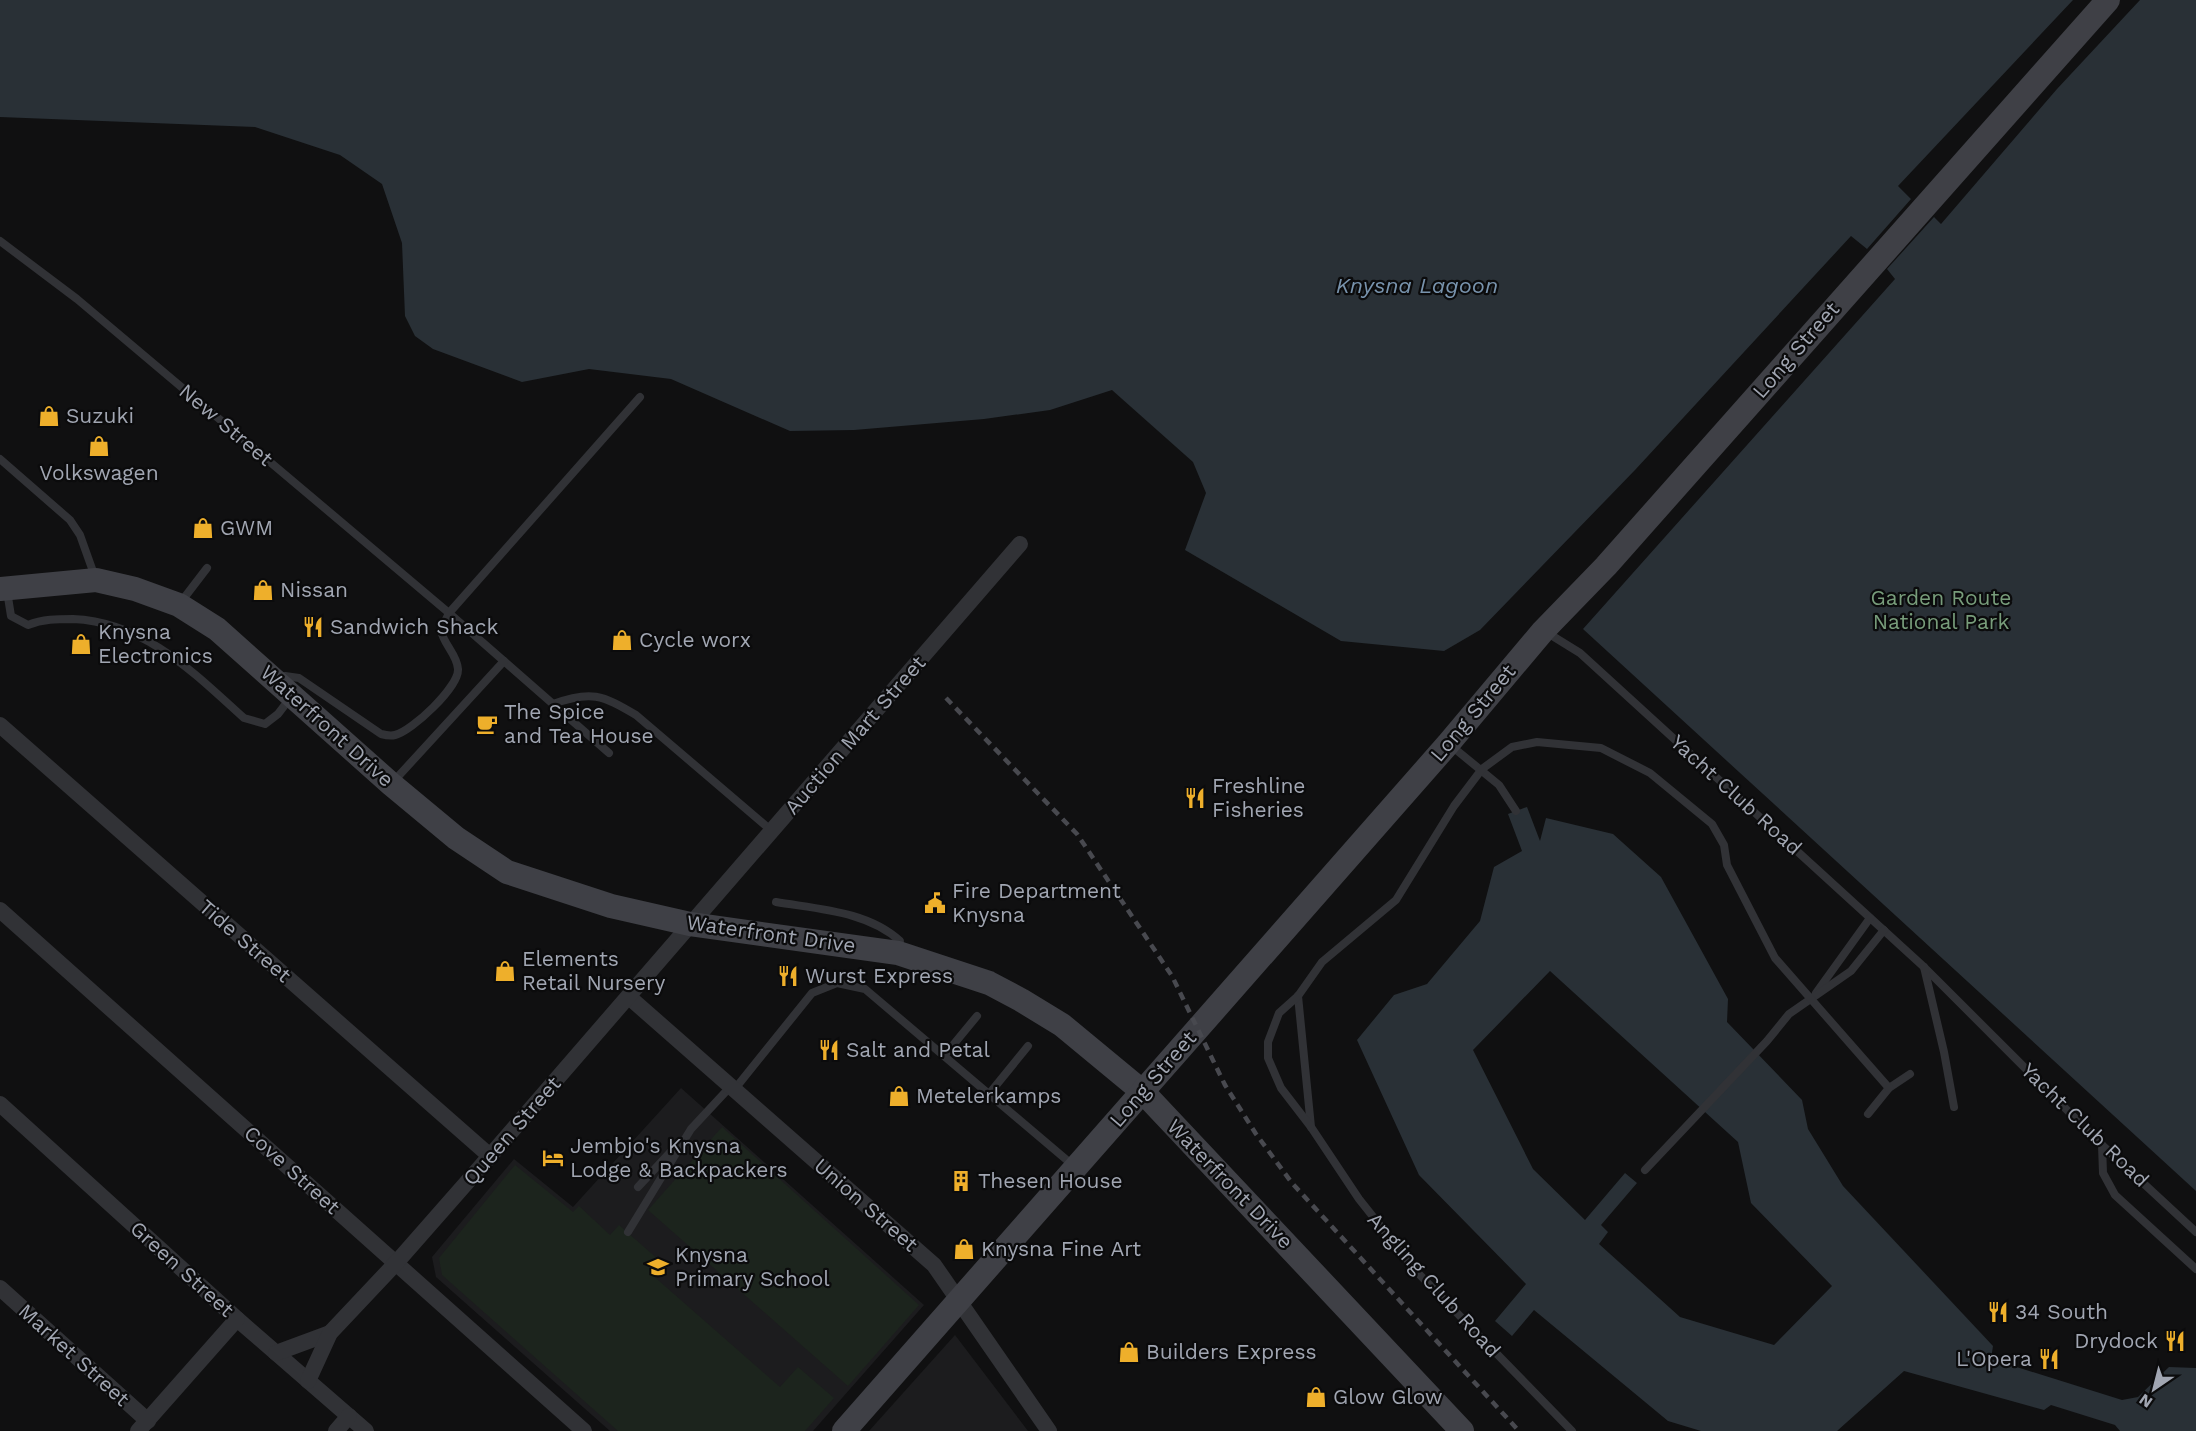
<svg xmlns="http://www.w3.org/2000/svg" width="2196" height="1431" viewBox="0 0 2196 1431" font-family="'Work Sans',sans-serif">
<rect width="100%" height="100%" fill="#101011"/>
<g fill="#1c1c1e">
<polygon points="681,1088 924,1305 813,1431 610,1431 436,1277 432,1257 514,1159 573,1207"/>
<polygon points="955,1335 1028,1431 869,1431"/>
</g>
<g fill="#1c241d">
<polygon points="722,1127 919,1305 848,1386 648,1210"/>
<polygon points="515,1165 573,1212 579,1206 610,1235 619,1225 660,1261 650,1273 780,1387 798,1367 834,1398 805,1431 618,1431 442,1275 439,1258"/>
</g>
<g fill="#293036" fill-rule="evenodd">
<polygon points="0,0 2073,0 1898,186 1911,199 1867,249 1851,236 1635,470 1480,630 1444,651 1341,641 1185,550 1206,493 1193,462 1112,390 1050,410 984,419 854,430 790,431 671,379 589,369 522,382 433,349 415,336 405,316 402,243 382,184 340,155 255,127 0,117"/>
<polygon points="2140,0 2196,0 2196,1191 1583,629 1895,279 1887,269 1934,217 1941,224 2057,89"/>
<path d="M1527,807L1540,841L1546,818L1613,834L1661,877L1728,999L1727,1022L1802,1100L1808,1129L1843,1186L1993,1346L1991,1359L2122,1400L2138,1397L2169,1367L2196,1368V1431H2120L2115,1425L2051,1405L2044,1410L1904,1371L1837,1431H1701L1668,1421L1534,1310L1512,1336L1495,1321L1526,1284L1419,1175L1357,1040L1394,995L1427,984L1480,921L1494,867L1522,851L1508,814ZM1550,971L1738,1142L1751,1203L1832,1286L1774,1345L1680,1317L1599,1244L1608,1232L1601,1225L1637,1183L1625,1173L1585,1220L1533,1169L1473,1050Z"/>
</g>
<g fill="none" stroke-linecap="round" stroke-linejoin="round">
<g stroke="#313236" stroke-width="8">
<polyline points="0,241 77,299 449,613 609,753"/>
<polyline points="0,459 70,520 80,535 95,577"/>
<path d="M7,591L11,616L28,625C43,619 57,619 73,619C145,622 194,673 244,718L265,724L278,714L291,697"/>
<polyline points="181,602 207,568"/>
<polyline points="1546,632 1580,653 1924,967 2102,1145 2196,1232"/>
<path d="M278,679L285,676L299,678L381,734C385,735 391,736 395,735C412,731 459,687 458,669C457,654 443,644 441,630L449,613L640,397"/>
<path d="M553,704C591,690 602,695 636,715L772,831"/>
<polyline points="1449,744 1499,785 1516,811"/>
<polyline points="393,782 504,661"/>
<path d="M776,902C817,909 868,911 900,941L898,952"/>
<polyline points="1924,967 1944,1052 1954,1107"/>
<polyline points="1816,993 1870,918"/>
<polyline points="1298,996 1311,1127"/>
<polyline points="944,1056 977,1016"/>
<polyline points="734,1090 812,993 837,983 865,989 1075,1167"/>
<polyline points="989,1094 1028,1046"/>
<polyline points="1868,1114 1889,1088 1910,1074"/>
<polyline points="2102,1145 2103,1173 2115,1195 2196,1269"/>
<polyline points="1645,1170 1767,1041 1789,1014 1851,971 1884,930"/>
<polyline points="638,1187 677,1145"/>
<polyline points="628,1232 691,1129 731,1086"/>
<polyline points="1572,1431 1417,1272 1359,1199 1311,1127 1281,1088 1268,1058 1268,1042 1279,1013 1298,996 1322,962 1396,900 1454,806 1482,769 1512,747 1537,742 1601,748 1650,773 1712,824 1724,845 1727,865 1775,958 1889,1088"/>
</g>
<g stroke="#313236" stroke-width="16">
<polyline points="0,725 490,1156"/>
<polyline points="0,910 584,1431"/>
<polyline points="629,997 934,1265 1049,1431"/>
<polyline points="0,1104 237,1319 366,1431"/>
<polyline points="0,1288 148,1421"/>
<polyline points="276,1353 330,1333"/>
<polyline points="308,1381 330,1333 396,1263 490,1156 1020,544"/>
<polyline points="138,1431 237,1319"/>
<polyline points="336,1431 349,1416"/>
</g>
<g stroke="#3f4046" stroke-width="24">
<polyline points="0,589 96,580 135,589 179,605 217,629 391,784 456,838 507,872 611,906 690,924 898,953 989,983 1021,1000 1062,1025 1143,1092 1462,1431"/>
<polyline points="844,1431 1448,744 1543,631 1606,566 2108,0"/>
</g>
<polyline stroke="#48494f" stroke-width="4.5" stroke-dasharray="8 6" stroke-linecap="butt" points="946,698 1077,834 1172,976 1225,1085 1256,1134 1292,1183 1519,1431"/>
</g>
<defs>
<symbol id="shop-bare" viewBox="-9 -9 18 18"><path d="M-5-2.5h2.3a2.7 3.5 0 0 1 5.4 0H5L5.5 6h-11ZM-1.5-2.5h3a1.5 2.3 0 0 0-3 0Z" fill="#eeaf2b" stroke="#0b0b0c" stroke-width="2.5" paint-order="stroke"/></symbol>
<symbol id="restaurant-bare" viewBox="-9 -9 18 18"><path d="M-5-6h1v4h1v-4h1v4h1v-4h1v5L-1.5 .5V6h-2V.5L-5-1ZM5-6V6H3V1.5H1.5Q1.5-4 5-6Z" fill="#eeaf2b" stroke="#0b0b0c" stroke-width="2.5" paint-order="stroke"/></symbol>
<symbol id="cafe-bare" viewBox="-9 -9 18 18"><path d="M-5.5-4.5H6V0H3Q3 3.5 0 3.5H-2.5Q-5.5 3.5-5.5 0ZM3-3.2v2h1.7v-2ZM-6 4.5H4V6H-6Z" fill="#eeaf2b" stroke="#0b0b0c" stroke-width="2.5" paint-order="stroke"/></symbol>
<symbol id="civic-bare" viewBox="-9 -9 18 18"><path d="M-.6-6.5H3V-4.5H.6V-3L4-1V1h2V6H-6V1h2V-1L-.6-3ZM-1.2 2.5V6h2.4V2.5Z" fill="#eeaf2b" stroke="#0b0b0c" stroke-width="2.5" paint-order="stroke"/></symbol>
<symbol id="hotel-bare" viewBox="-9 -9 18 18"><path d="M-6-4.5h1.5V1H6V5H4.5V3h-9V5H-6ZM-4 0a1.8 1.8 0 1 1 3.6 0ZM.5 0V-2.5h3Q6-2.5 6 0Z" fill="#eeaf2b" stroke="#0b0b0c" stroke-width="2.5" paint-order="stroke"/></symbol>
<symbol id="building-bare" viewBox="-9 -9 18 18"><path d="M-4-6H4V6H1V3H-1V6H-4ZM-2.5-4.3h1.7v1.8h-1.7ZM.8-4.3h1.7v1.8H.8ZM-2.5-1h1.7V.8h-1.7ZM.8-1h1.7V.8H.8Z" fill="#eeaf2b" stroke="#0b0b0c" stroke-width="2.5" paint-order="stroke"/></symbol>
<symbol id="school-bare" viewBox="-9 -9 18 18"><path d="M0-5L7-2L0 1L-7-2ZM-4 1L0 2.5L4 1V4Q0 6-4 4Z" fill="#eeaf2b" stroke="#0b0b0c" stroke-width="2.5" paint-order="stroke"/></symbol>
</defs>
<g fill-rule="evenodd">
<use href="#shop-bare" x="34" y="401" width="30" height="30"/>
<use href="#shop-bare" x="84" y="431" width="30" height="30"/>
<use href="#shop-bare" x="188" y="513" width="30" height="30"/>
<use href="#shop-bare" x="248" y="575" width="30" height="30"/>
<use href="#restaurant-bare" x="298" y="612" width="30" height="30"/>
<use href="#shop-bare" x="607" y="625" width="30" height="30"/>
<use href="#shop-bare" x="66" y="629" width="30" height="30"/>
<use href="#cafe-bare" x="472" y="709" width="30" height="30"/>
<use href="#restaurant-bare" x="1180" y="783" width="30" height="30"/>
<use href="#civic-bare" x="920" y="888" width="30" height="30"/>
<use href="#shop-bare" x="490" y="956" width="30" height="30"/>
<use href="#restaurant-bare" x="773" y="961" width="30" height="30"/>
<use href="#restaurant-bare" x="814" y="1035" width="30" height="30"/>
<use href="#shop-bare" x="884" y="1081" width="30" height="30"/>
<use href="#hotel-bare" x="538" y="1143" width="30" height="30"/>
<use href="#building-bare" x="946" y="1166" width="30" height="30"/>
<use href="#shop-bare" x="949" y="1234" width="30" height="30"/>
<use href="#school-bare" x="643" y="1252" width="30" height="30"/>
<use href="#restaurant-bare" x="1983" y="1297" width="30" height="30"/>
<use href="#restaurant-bare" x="2160" y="1326" width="30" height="30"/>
<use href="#shop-bare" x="1114" y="1337" width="30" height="30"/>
<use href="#restaurant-bare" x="2034" y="1344" width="30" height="30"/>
<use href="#shop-bare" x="1301" y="1382" width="30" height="30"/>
</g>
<g text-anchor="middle" stroke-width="4.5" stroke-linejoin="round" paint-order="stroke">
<g font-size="21" fill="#a1a6b2" stroke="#0b0b0c">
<text transform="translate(1796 350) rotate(-49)" y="7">Long Street</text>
<text transform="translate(226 425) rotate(40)" y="7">New Street</text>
<text transform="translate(1473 713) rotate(-50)" y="7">Long Street</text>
<text transform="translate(327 726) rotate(42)" y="7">Waterfront Drive</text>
<text transform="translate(855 735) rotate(-49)" y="7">Auction Mart Street</text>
<text transform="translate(1736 795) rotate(42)" y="7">Yacht Club Road</text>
<text transform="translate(771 934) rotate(8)" y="7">Waterfront Drive</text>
<text transform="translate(245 941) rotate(41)" y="7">Tide Street</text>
<text transform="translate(1153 1079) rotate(-49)" y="7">Long Street</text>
<text transform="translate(2085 1125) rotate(44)" y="7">Yacht Club Road</text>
<text transform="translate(512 1131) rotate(-49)" y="7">Queen Street</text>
<text transform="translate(292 1170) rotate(42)" y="7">Cove Street</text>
<text transform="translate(1230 1184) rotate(46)" y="7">Waterfront Drive</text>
<text transform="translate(866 1205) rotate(41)" y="7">Union Street</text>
<text transform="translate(182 1269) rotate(42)" y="7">Green Street</text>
<text transform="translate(1434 1285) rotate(48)" y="7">Angling Club Road</text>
<text transform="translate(74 1355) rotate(42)" y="7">Market Street</text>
</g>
<g font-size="21" fill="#a1a6b2" stroke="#0b0b0c" text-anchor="start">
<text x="66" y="423">Suzuki</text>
<text x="99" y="480" text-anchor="middle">Volkswagen</text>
<text x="220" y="535">GWM</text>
<text x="280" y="597">Nissan</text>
<text x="330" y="634">Sandwich Shack</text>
<text x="98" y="639">Knysna<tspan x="98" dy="24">Electronics</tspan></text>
<text x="639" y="647">Cycle worx</text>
<text x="504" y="719">The Spice<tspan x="504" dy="24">and Tea House</tspan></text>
<text x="1212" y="793">Freshline<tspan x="1212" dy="24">Fisheries</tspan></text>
<text x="952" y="898">Fire Department<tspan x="952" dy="24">Knysna</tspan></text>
<text x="522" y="966">Elements<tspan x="522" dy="24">Retail Nursery</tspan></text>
<text x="805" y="983">Wurst Express</text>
<text x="846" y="1057">Salt and Petal</text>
<text x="916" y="1103">Metelerkamps</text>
<text x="570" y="1153">Jembjo's Knysna<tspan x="570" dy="24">Lodge &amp; Backpackers</tspan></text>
<text x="978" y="1188">Thesen House</text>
<text x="981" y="1256">Knysna Fine Art</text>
<text x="675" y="1262">Knysna<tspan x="675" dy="24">Primary School</tspan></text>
<text x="2015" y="1319">34 South</text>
<text x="2158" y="1348" text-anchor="end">Drydock</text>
<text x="1146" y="1359">Builders Express</text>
<text x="2032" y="1366" text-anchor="end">L'Opera</text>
<text x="1333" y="1404">Glow Glow</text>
</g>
<g font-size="21" fill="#789d7b" stroke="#0b0b0c">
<text x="1941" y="605">Garden Route<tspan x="1941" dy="24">National Park</tspan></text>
</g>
<g font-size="22" font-style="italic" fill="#7893ad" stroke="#0b0b0c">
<text x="1417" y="293">Knysna Lagoon</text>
</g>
</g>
<g transform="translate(2154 1389) rotate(215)" stroke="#0b0b0c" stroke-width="4.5" paint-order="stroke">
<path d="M0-4.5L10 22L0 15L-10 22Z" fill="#a1a6b2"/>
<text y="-9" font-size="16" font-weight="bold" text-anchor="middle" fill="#a1a6b2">N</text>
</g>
</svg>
